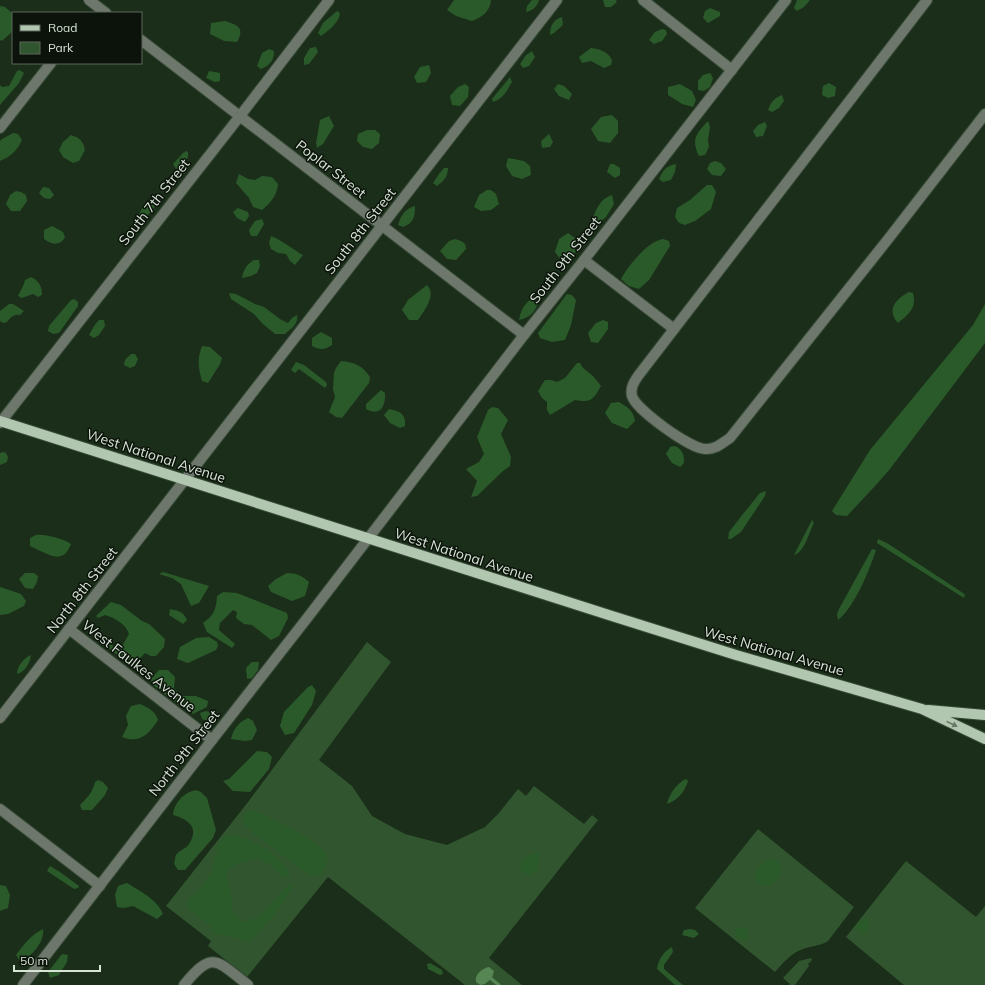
<svg xmlns="http://www.w3.org/2000/svg" width="985" height="985" viewBox="0 0 985 985" font-family="Mulish,sans-serif">
<rect width="100%" height="100%" fill="#1a2e19"/>
<g fill="#31562f">
<polygon points="367,642 391,662 319,760 352,786 372,816 405,834 447,845 485,827 499,813 518,789 526,796 534,786 584,824 592,815 598,820 489,958 522,985 465,985 328,877 247,977 208,946 211,941 166,906 248,802"/>
<path d="M758,829L854,907L828,941C820,946 811,946 803,949C791,953 783,963 775,972L695,908Z"/>
<polygon points="906,861 976,917 985,906 985,985 904,985 846,937"/>
<polygon points="811,958 812,960 808,964 809,966 795,985 789,985 790,984 783,978 799,961"/>
</g>
<g fill="#2b5a2a">
<path d="M454,0H491C490,12 482,17 472,21L456,16L447,10Z"/>
<path d="M532,0H539C537,7 533,10 526,12L527,6Z"/>
<polygon points="603,0 616,0 617,2 611,7 605,7"/>
<polygon points="797,0 810,0 804,7 797,11 794,8"/>
<polygon points="0,6 5,7 13,14 13,31 2,41 0,40"/>
<polygon points="710,8 720,12 720,16 708,23 703,18 705,11"/>
<path d="M337,11L340,13C339,23 329,30 321,36L318,33L323,23Z"/>
<path d="M562,17L563,25L554,33L550,35C550,26 553,20 562,17Z"/>
<path d="M225,21C238,25 245,28 237,42L224,41L210,34L211,23Z"/>
<polygon points="662,29 666,30 667,34 662,41 654,44 649,40 655,32"/>
<polygon points="316,47 318,52 309,64 304,65 304,58 310,48"/>
<path d="M591,48C601,49 608,52 612,60L611,65L604,68L591,61L582,63L579,57Z"/>
<path d="M269,49L274,51C274,61 270,65 261,69L257,66L262,53Z"/>
<polygon points="532,51 535,57 529,66 523,68 520,64 526,55"/>
<polygon points="429,65 431,73 426,82 417,83 414,77 420,67"/>
<polygon points="20,70 24,73 19,83 0,105 0,85 2,87 9,86 17,71"/>
<polygon points="209,71 220,73 220,81 215,82 206,78"/>
<polygon points="710,73 713,78 710,87 704,91 698,90 698,81 703,75"/>
<path d="M510,77L512,82C507,91 503,99 493,102L492,99Z"/>
<polygon points="829,83 836,87 835,96 828,98 822,95 823,86"/>
<polygon points="465,84 469,87 468,97 460,106 452,105 450,96 458,87"/>
<polygon points="558,84 564,86 572,94 569,100 559,96 554,89"/>
<polygon points="680,84 692,91 696,100 693,107 682,104 668,95 668,87"/>
<path d="M782,95L784,101L779,108L772,112L768,110C771,102 774,98 782,95Z"/>
<polygon points="612,115 618,121 618,133 610,143 598,141 591,129 601,117"/>
<polygon points="329,116 334,126 323,144 317,148 316,143 320,120"/>
<path d="M708,121L710,127L708,140L709,147L705,155L699,156C691,139 696,134 708,121Z"/>
<polygon points="765,122 767,126 763,136 756,137 753,131 758,125"/>
<polygon points="367,130 375,130 380,134 379,143 372,149 363,147 357,141 358,134"/>
<path d="M13,133L18,134L22,140C18,150 10,157 0,161V141L2,139Z"/>
<polygon points="549,134 553,142 550,147 542,148 541,141"/>
<path d="M71,135C80,138 83,141 85,150L79,161L73,163L63,157L59,150L63,142Z"/>
<polygon points="186,151 188,152 188,157 181,168 176,169 173,164 183,153"/>
<polygon points="508,158 524,161 530,166 531,175 522,179 512,176 506,166"/>
<polygon points="715,161 721,163 726,169 721,176 712,175 707,169 710,163"/>
<polygon points="610,164 614,164 620,168 620,175 615,178 607,172"/>
<path d="M676,164L675,172L671,180L663,182L659,179C663,170 666,166 676,164Z"/>
<path d="M444,168H448C448,176 444,181 437,186L433,183L439,174Z"/>
<path d="M239,174L248,179L255,180L262,176L272,177L278,184C277,195 271,203 262,210L253,207L249,198L236,183Z"/>
<polygon points="707,185 712,185 716,192 711,209 695,221 685,225 679,223 675,217 677,208 690,200"/>
<polygon points="43,187 49,188 54,195 50,199 44,198 39,193"/>
<polygon points="487,190 491,190 496,194 499,204 491,210 481,211 474,207 479,195"/>
<polygon points="16,191 21,192 26,195 27,201 20,211 11,211 6,204 10,195"/>
<path d="M612,195L614,204L606,217L596,225L591,224C595,212 599,199 612,195Z"/>
<path d="M155,200L157,203L151,212L143,219L139,215C141,208 147,201 155,200Z"/>
<path d="M415,206C415,216 414,223 403,227L398,225C401,215 405,209 415,206Z"/>
<polygon points="238,208 248,212 249,216 245,222 237,218 233,212"/>
<polygon points="262,219 264,224 257,236 251,236 249,230 255,221"/>
<path d="M52,226L63,232L65,237C60,247 50,244 44,239V230Z"/>
<polygon points="568,233 575,238 576,251 569,261 562,261 555,252 559,239"/>
<path d="M271,236C282,240 292,249 303,255L295,265L290,261L286,254L278,253L271,249L269,243Z"/>
<path d="M455,239C462,241 466,242 466,249L456,260L447,259L440,251L449,241Z"/>
<path d="M663,239L669,241L670,246L649,280L639,289L629,286L621,279C628,266 648,241 663,239Z"/>
<path d="M254,260H259L260,266L257,273L251,276L242,278C243,270 247,264 254,260Z"/>
<path d="M31,277C39,281 42,286 42,295L38,297L33,294L22,298L18,296L24,284L25,280Z"/>
<path d="M427,285C437,295 424,311 418,320H409L402,310L408,300Z"/>
<path d="M909,292L913,293C917,308 909,314 898,323C886,309 896,299 909,292Z"/>
<path d="M229,293L236,294L255,304L264,307L280,319L288,323L292,318L297,315C299,324 291,329 285,334H275L263,324L254,314L231,299Z"/>
<polygon points="567,294 572,295 576,300 571,325 565,340 552,342 540,338 538,333"/>
<path d="M537,295L539,297C537,310 532,317 519,320C521,308 526,301 537,295Z"/>
<polygon points="74,299 78,302 78,306 59,333 53,334 48,331 49,326 71,300"/>
<path d="M9,304H13L24,311L20,315C14,314 10,318 7,322L3,323L0,321V311Z"/>
<polygon points="985,304 985,343 890,469 875,486 847,516 836,515 832,511 870,450 973,325"/>
<polygon points="99,320 104,320 105,326 99,335 94,338 89,335 94,326"/>
<polygon points="603,320 608,322 608,329 598,343 591,342 588,333 596,323"/>
<path d="M321,332L332,338V345C324,350 320,350 312,346V338Z"/>
<path d="M202,346L210,347L222,358L220,364L208,383L202,381C198,366 197,360 202,346Z"/>
<polygon points="131,354 135,354 138,359 135,366 130,368 124,365 125,360"/>
<path d="M341,361C354,362 363,366 370,377L369,383L342,418L336,417L329,412L335,397L333,389L334,373L336,368Z"/>
<polygon points="296,362 304,365 326,382 327,385 325,388 299,369 295,373 291,370"/>
<path d="M577,363H580L583,368L593,376L601,386C593,400 591,403 575,400L550,415L547,410V402L542,398L538,391L545,380H551L557,382L565,378Z"/>
<path d="M381,390L385,393C386,406 380,417 366,409V404Z"/>
<path d="M619,402C628,407 634,412 635,421L627,429L612,423L605,413L611,403Z"/>
<polygon points="492,407 498,408 508,420 501,434 511,457 510,466 503,471 477,496 471,497 477,481 466,469 479,462 484,454 477,437 488,410"/>
<path d="M389,409C399,411 406,413 405,426L400,428L390,423L384,415Z"/>
<path d="M675,446C683,450 684,455 684,463L680,467L672,463L666,454L670,447Z"/>
<polygon points="3,452 6,453 8,457 7,462 0,465 0,453"/>
<polygon points="766,491 765,496 741,532 731,539 728,539 729,532 743,514 760,493"/>
<path d="M812,520L814,523C809,532 805,552 794,555Z"/>
<path d="M36,535C45,534 64,539 71,544C62,567 47,553 30,546V538Z"/>
<polygon points="878,539 887,543 963,593 965,595 964,598 877,543"/>
<path d="M872,549L876,550C869,571 855,606 838,620L837,614L839,609Z"/>
<polygon points="163,572 209,586 199,603 191,606 181,584 172,578 159,574"/>
<polygon points="25,573 34,573 38,576 37,582 33,589 25,588 19,579"/>
<path d="M287,573C297,573 302,576 309,582L305,596L292,601L271,592L268,586L276,579Z"/>
<polygon points="0,587 21,594 26,601 24,606 8,614 0,615"/>
<path d="M223,592L237,593L287,613L288,618L279,636L271,640L252,625L244,624L236,618L237,612L233,610L220,623L219,630L235,644L232,648L207,632L203,623C214,615 216,610 217,596Z"/>
<path d="M111,602L121,605L142,621L149,624L165,639L164,647L156,656H151L145,653C142,656 139,660 135,661C127,664 111,650 105,645L107,643L118,648L122,646L129,634C126,624 115,618 105,615L98,618L96,616Z"/>
<path d="M170,609C179,611 183,611 187,620L183,624L169,615Z"/>
<polygon points="209,637 217,642 218,646 216,650 188,663 177,659 180,647 196,638"/>
<path d="M31,655C30,663 25,672 17,674C17,666 24,658 31,655Z"/>
<polygon points="252,662 259,662 258,670 252,678 247,679 246,668"/>
<polygon points="159,670 168,670 175,677 174,688 181,696 196,696 208,701 207,707 193,714 184,709 152,684 151,679"/>
<polygon points="312,685 316,691 312,705 294,733 285,735 280,726 284,712 308,687"/>
<path d="M140,704C149,708 155,711 158,720C149,734 140,744 122,737L128,725L126,716L131,706Z"/>
<polygon points="206,711 214,713 215,717 211,722 202,719 200,713"/>
<path d="M248,718L253,721L257,730L252,740L245,741L231,739C233,729 239,722 248,718Z"/>
<polygon points="257,751 267,752 272,757 269,769 250,792 233,791 223,781 229,779"/>
<path d="M686,779L688,781C685,791 677,801 667,804C669,794 677,783 686,779Z"/>
<path d="M98,780L103,782L108,788L105,795L92,810H82L80,805C87,798 93,792 95,782Z"/>
<path d="M196,790L201,792L207,798L216,830L213,838L185,870H178L174,864C175,861 175,857 176,855C179,850 186,849 189,844C200,828 188,819 173,815C174,803 184,792 196,790Z"/>
<path d="M252,810C268,817 322,840 327,857C329,864 323,870 319,876H310L254,834L245,825L242,815Z"/>
<path d="M228,834C251,838 284,854 290,878L280,875L270,865L257,857C246,862 236,863 226,871L227,881L231,892L233,913L242,922L259,917L286,887L293,884C284,905 266,925 250,942L225,935H215L209,924L187,908L188,900L198,891L211,873L220,841Z"/>
<polygon points="538,852 539,857 538,869 530,876 520,870 521,860 531,854"/>
<path d="M775,859L781,866L780,877L770,886L761,885L754,877C758,866 762,860 775,859Z"/>
<polygon points="50,866 60,872 79,886 78,888 74,889 47,871"/>
<path d="M127,883C140,891 158,900 163,914L157,919L133,906L124,908L117,907L115,895L118,886Z"/>
<polygon points="0,885 6,886 10,895 8,908 0,911"/>
<polygon points="868,918 870,921 866,932 860,934 856,927 861,920"/>
<polygon points="745,927 748,932 749,938 743,941 735,936 736,929"/>
<path d="M43,929C45,941 32,957 20,961L16,955C23,945 32,934 43,929Z"/>
<polygon points="690,929 695,930 699,934 694,938 682,935 684,930"/>
<path d="M672,947L673,952L664,965V969L683,985H675L657,969C658,960 664,951 672,947Z"/>
<polygon points="62,954 68,955 67,962 59,975 50,978 48,972"/>
<polygon points="430,963 442,970 443,974 440,975 428,969 427,964"/>
</g>
<path fill="#568653" d="M489,967L494,971L492,978L485,984L480,985L476,982C474,974 483,968 489,967Z"/>
<g fill="none" stroke-linecap="round" stroke-linejoin="round">
<polyline stroke="#568653" stroke-width="3.5" points="489,977 499,985"/>
<defs>
<g id="minor">
<polyline points="89,0 106,13"/>
<polyline points="643,0 732,70"/>
<path d="M927,0L638,376C634,382 630,388 632,396C636,410 691,449 705,449C715,450 722,443 730,438L889,238L985,114"/>
<polyline points="141,40 524,335"/>
<polyline points="0,128 51,63"/>
<polyline points="584,260 674,329"/>
<polyline points="0,423 240,116 329,0"/>
<polyline points="69,629 212,740"/>
<polyline points="0,718 557,0"/>
<polyline points="0,809 100,886"/>
<polyline points="23,985 212,740 308,617 524,335 584,260 786,0"/>
<path d="M184,985C213,949 217,961 248,985"/>
</g>
<g id="major">
<polyline points="0,421 612,616 736,655 922,709 985,739"/>
<polyline points="928,710 985,715"/>
</g>
</defs>
<use href="#minor" stroke="#384b37" stroke-width="12"/>
<use href="#major" stroke="#384b37" stroke-width="12"/>
<use href="#minor" stroke="#6d776c" stroke-width="10"/>
<use href="#major" stroke="#b2c7b0" stroke-width="10"/>
</g>
<defs><path id="oneway-solid" d="M-6-.8H1V-3.2L6.5 0L1 3.2V.8H-6Z"/></defs>
<use fill="#677665" href="#oneway-solid" transform="translate(952 724) rotate(26)"/>
<g text-anchor="middle" stroke-width="3" stroke-linejoin="round" paint-order="stroke">
<g font-size="14" fill="#d6e3d5" stroke="#0b130a">
<text transform="translate(331 169) rotate(38)" y="5">Poplar Street</text>
<text transform="translate(154 202) rotate(-52)" y="5">South 7th Street</text>
<text transform="translate(360 231) rotate(-52)" y="5">South 8th Street</text>
<text transform="translate(565 260) rotate(-52)" y="5">South 9th Street</text>
<text transform="translate(156 456) rotate(18)" y="5">West National Avenue</text>
<text transform="translate(464 555) rotate(18)" y="5">West National Avenue</text>
<text transform="translate(82 590) rotate(-52)" y="5">North 8th Street</text>
<text transform="translate(774 651) rotate(16)" y="5">West National Avenue</text>
<text transform="translate(139 666) rotate(38)" y="5">West Faulkes Avenue</text>
<text transform="translate(184 753) rotate(-52)" y="5">North 9th Street</text>
</g>
</g>
<rect x="12" y="12" width="130" height="52" fill="#0b130a" stroke="#5c665b"/>
<rect x="20" y="25" width="20" height="6" fill="#b2c7b0" stroke="#5c665b"/>
<text x="48" y="32" font-size="12" fill="#d6e3d5">Road</text>
<rect x="20" y="42" width="20" height="12" fill="#31562f" stroke="#5c665b"/>
<text x="48" y="52" font-size="12" fill="#d6e3d5">Park</text>
<path d="M14 965v6h86v-6" fill="none" stroke="#d6e3d5" stroke-width="2"/>
<text x="20" y="965" font-size="12" fill="#d6e3d5" stroke="#0b130a" stroke-width="3" paint-order="stroke">50 m</text>
</svg>
